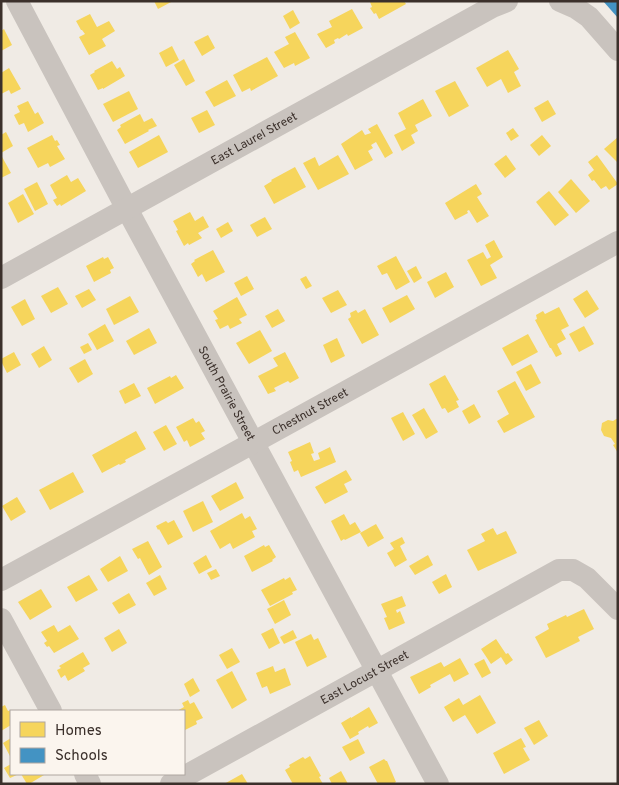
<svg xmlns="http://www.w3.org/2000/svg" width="619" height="785" viewBox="0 0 619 785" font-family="Overpass,sans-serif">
<rect width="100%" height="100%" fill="#f0ebe5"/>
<g fill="#f6d55c">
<polygon points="154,1 173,1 158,9"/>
<polygon points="371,1 404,1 406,4 379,19 376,13 374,14 370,8 372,7 370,2"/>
<polygon points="352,9 363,28 348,36 347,34 339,39 338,38 334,40 335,43 326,48 317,34 332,27 329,21"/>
<polygon points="293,10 300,23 290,29 283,16"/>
<polygon points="90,14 97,27 109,21 115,31 102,39 106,46 89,55 79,37 85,34 82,30 81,30 76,21"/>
<polygon points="4,29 12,45 1,51 1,31"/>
<polygon points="295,32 310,58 295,66 294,63 284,68 274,52 289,44 285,37"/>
<polygon points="208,35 215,48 202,56 194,42"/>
<polygon points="172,46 179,60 166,67 159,53"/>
<polygon points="508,50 519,69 514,72 521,86 508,93 501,79 487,87 476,68"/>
<polygon points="267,57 278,76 251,91 250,88 242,92 233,75"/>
<polygon points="184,59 195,81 186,86 174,65"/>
<polygon points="112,61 117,69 120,67 125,76 103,89 103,88 98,90 90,75 95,72 94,71"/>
<polygon points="9,68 21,89 11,94 9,90 1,94 1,73"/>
<polygon points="227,80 236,96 214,107 205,92"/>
<polygon points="455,81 469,106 449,117 435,91"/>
<polygon points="129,91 138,109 113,122 103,104"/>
<polygon points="423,99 432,116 415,125 418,131 411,135 415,143 402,151 394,135 406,129 398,113"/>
<polygon points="548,100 556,114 542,122 534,108"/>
<polygon points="28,101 35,114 38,112 44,123 28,132 24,123 19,125 14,115 20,112 17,106"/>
<polygon points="207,110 215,125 199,133 191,118"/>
<polygon points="140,114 144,122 152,118 157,126 148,130 149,131 125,144 117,130 121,127 120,125"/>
<polygon points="377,124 393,153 385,158 376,142 371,145 373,148 368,151 373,160 355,170 341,144 362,130 365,135 371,133 368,129"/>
<polygon points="513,128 519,136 511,141 506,133"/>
<polygon points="6,132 13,146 1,153 1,135"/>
<polygon points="52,135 55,141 57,140 60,145 57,146 65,159 50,167 48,163 38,168 27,148"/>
<polygon points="159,135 168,152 138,168 129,152"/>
<polygon points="542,135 551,146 539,156 530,145"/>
<polygon points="618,137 618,163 604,149"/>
<polygon points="1,155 11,173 1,178"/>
<polygon points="338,155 349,174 318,190 303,163 315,157 319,166"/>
<polygon points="506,155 516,169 505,178 494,164"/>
<polygon points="597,155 618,184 609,190 606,186 601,189 594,180 592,181 588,175 594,170 588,162"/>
<polygon points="295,167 306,187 274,204 264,186 272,181 271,180"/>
<polygon points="67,175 71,182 78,178 86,191 61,206 60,204 57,206 53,200 57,198 50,185"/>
<polygon points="571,179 590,201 576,213 558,192"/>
<polygon points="37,182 48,204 35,211 24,189"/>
<polygon points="476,184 482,194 477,197 489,216 477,223 469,210 467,211 468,213 455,220 445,203"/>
<polygon points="549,191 569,215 555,226 536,202"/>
<polygon points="23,194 34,214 18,223 8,203"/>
<polygon points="190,212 195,221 203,216 209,227 198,233 202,238 189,245 188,243 184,246 176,231 178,230 173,221"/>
<polygon points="265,217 272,229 257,237 250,225"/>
<polygon points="228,222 233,231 221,238 216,229"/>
<polygon points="494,240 503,257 490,265 497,278 481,286 467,260 483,252 487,259 491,257 485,245"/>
<polygon points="213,250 225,272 206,282 202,274 198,277 191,264 195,261 194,260"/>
<polygon points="396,256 410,282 396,290 387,273 382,275 377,266"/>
<polygon points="103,257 104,259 108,257 114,268 110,270 111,273 94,282 86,266"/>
<polygon points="416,266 422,278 414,283 407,271"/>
<polygon points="446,272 454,287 435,298 427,282"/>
<polygon points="247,276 254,289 241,296 234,283"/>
<polygon points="306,276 312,286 306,289 300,279"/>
<polygon points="58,287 68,304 51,313 41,296"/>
<polygon points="89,289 96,300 82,308 75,296"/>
<polygon points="338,290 347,305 331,313 322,298"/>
<polygon points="587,290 599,309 585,318 573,299"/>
<polygon points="407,295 415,309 390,323 382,308"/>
<polygon points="130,296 139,312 114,325 106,309"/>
<polygon points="237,297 247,315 239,319 242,323 230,329 228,325 220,329 215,320 218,319 213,311"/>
<polygon points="25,299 35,319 22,326 11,307"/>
<polygon points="559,307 569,326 561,330 566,339 557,344 562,354 556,357 551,348 550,348 535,320 537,319 536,315 543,311 545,314"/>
<polygon points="278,309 285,321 272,328 265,316"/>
<polygon points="365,309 379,335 362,344 348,319 351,317 350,313 356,310 358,313"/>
<polygon points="105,324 114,341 97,350 88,334"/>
<polygon points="584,326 594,344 579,352 569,334"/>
<polygon points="149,328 157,343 134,355 126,341"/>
<polygon points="260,330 272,351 249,364 236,343"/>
<polygon points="528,334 538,352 512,366 502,348"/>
<polygon points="337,338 345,356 331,363 323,345"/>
<polygon points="88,343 92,350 84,354 80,347"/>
<polygon points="44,346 52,360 39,368 31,354"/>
<polygon points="14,352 21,365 7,373 1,361 1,359"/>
<polygon points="285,352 299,378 290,383 288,381 274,388 276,391 268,394 258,376 278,366 273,358"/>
<polygon points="85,359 93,374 78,383 69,368"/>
<polygon points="531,364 541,383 526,391 516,372"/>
<polygon points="176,375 184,388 155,404 147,388 170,376 171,378"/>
<polygon points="445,375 459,400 456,401 459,407 448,413 445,408 442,409 429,384"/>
<polygon points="515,381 535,417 504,433 497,421 509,414 497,391"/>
<polygon points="134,383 141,396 125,404 119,391"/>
<polygon points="474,404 481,417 469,424 462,411"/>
<polygon points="424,408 438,432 426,439 412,415"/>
<polygon points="403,412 415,434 403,441 391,418"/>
<polygon points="193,418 196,423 199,421 205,431 201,433 205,439 190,447 187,440 184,442 176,427"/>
<polygon points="618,418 618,453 613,445 615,444 611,438 604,436 601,430 602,423 608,420 613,421"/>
<polygon points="166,425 177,444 164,451 153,432"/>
<polygon points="136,431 146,449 125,460 126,462 120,465 119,464 102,473 92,455"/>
<polygon points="310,442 314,453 311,454 314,461 320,459 318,453 330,447 336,462 301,477 298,470 294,472 290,462 292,461 288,452"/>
<polygon points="346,470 352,480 344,484 348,492 325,504 315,487"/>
<polygon points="73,472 84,492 50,510 39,490"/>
<polygon points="236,482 244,498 220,511 211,496"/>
<polygon points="17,497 26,512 11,521 2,506"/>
<polygon points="203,501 213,522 193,532 183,511"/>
<polygon points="242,513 245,519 250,516 257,529 252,531 255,537 233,549 230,543 220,549 210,531"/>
<polygon points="344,514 350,525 355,522 361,532 345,540 344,539 341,541 331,521"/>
<polygon points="174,520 183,537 168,545 159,529 158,530 156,526 166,521 168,523"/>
<polygon points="376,524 384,538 368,547 360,533"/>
<polygon points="493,528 497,535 506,531 517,553 478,571 467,550 485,541 481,534"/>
<polygon points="402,537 405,543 400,546 407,560 395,567 387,553 394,549 390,543"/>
<polygon points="148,541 162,567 149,575 140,558 138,559 132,549"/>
<polygon points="264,545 265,547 269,545 276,557 272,560 273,561 252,572 244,556"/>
<polygon points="206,555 212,567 199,574 193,563"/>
<polygon points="428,555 433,565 415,575 409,566"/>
<polygon points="120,556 128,571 108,582 100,569"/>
<polygon points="216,569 220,576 211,580 207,573"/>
<polygon points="446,574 452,587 439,594 432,582"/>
<polygon points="89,575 98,590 76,602 67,587"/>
<polygon points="160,575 167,589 154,596 146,583"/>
<polygon points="290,577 297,590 292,592 293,594 270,606 261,590 284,578 285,580"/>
<polygon points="41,589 52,607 30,620 18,602"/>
<polygon points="129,593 136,605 119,614 112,603"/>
<polygon points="402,596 406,606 396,610 397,613 400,611 405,623 389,630 384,618 387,617 381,604"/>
<polygon points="284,600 291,615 275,624 267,609"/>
<polygon points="584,609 594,629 578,637 580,641 546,658 535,637 549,629 547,624 566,615 567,617"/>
<polygon points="54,625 58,632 70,625 79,639 54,653 49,646 47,647 44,643 47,641 41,632"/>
<polygon points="273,628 280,643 269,649 261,634"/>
<polygon points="119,629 127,643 112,652 104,638"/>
<polygon points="293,630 297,638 284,644 280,637"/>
<polygon points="311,634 314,640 318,638 327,657 307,667 295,642"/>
<polygon points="496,639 506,654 508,653 513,660 506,665 501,657 491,664 481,649"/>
<polygon points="232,648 240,662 227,669 219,655"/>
<polygon points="83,652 90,664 83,668 85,671 68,681 65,675 61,678 57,670 61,668 59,666"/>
<polygon points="460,658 469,674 454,682 450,674 430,685 431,687 419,694 410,677 441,662 444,667"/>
<polygon points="484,659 491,673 482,678 474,664"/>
<polygon points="273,666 275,672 285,668 291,685 270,694 267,686 262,688 256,673"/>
<polygon points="232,671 247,700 232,709 216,680"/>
<polygon points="193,678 200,691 190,697 184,684"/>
<polygon points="480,695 496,723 477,734 465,715 453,722 444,707 459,698 463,705"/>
<polygon points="188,700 190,704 194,702 203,718 196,721 197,724 185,730 184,727 184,711 177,711 184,707 182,703"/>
<polygon points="5,705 8,711 11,710 11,725 1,731 1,707"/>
<polygon points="369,707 378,723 369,728 368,726 358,732 359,734 350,739 341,723 351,717 351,718"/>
<polygon points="539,720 548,736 534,745 524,728"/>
<polygon points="11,738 11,758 3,743"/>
<polygon points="521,738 526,747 523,748 530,760 504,774 493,753"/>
<polygon points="358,739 365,753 350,761 342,747"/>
<polygon points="310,756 321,776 319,777 323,784 293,784 285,770 290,767 289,765 303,757 305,759"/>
<polygon points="384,759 386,761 387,761 396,782 393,784 378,784 369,767"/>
<polygon points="11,764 11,774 19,774 10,778 4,768"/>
<polygon points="341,771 348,784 332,784 329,778"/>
<polygon points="21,774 44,774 44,775 29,784 27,784"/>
<polygon points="242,774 248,784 224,784"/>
</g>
<polygon fill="#4393c3" points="603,1 618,1 618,18"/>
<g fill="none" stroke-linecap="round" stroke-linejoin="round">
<g stroke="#c9c3be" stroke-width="22">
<path id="s1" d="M17,1L127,209L438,784"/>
<polyline points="560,1 576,8 589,17 618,50"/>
<path id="s2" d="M1,278L492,7L507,1"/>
<path id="s3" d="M1,580L238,451L618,242"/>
<polyline points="1,619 51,711"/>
<polyline points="85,774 90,784"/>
<path id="s4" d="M171,784L559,570H573L587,578L618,609"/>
</g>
</g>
<g text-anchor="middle" stroke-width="5" stroke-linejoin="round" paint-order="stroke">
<g font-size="12" fill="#3b302b" stroke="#fbf5ee">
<text dy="4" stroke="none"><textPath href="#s2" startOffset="289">East Laurel Street</textPath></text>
<text dy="4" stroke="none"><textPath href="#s1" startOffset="445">South Prairie Street</textPath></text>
<text dy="4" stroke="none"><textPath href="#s3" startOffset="352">Chestnut Street</textPath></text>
<text dy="4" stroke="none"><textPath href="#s4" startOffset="221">East Locust Street</textPath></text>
</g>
</g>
<rect width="619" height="785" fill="none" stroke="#3b302b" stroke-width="5"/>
<rect x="10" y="710" width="175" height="65" fill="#fbf5ee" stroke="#aea6a0"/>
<rect x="20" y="722" width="25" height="15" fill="#f6d55c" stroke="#aea6a0"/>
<text x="55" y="735" font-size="15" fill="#3b302b">Homes</text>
<rect x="20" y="748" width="25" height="15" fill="#4393c3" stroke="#aea6a0"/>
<text x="55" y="760" font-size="15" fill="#3b302b">Schools</text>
</svg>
